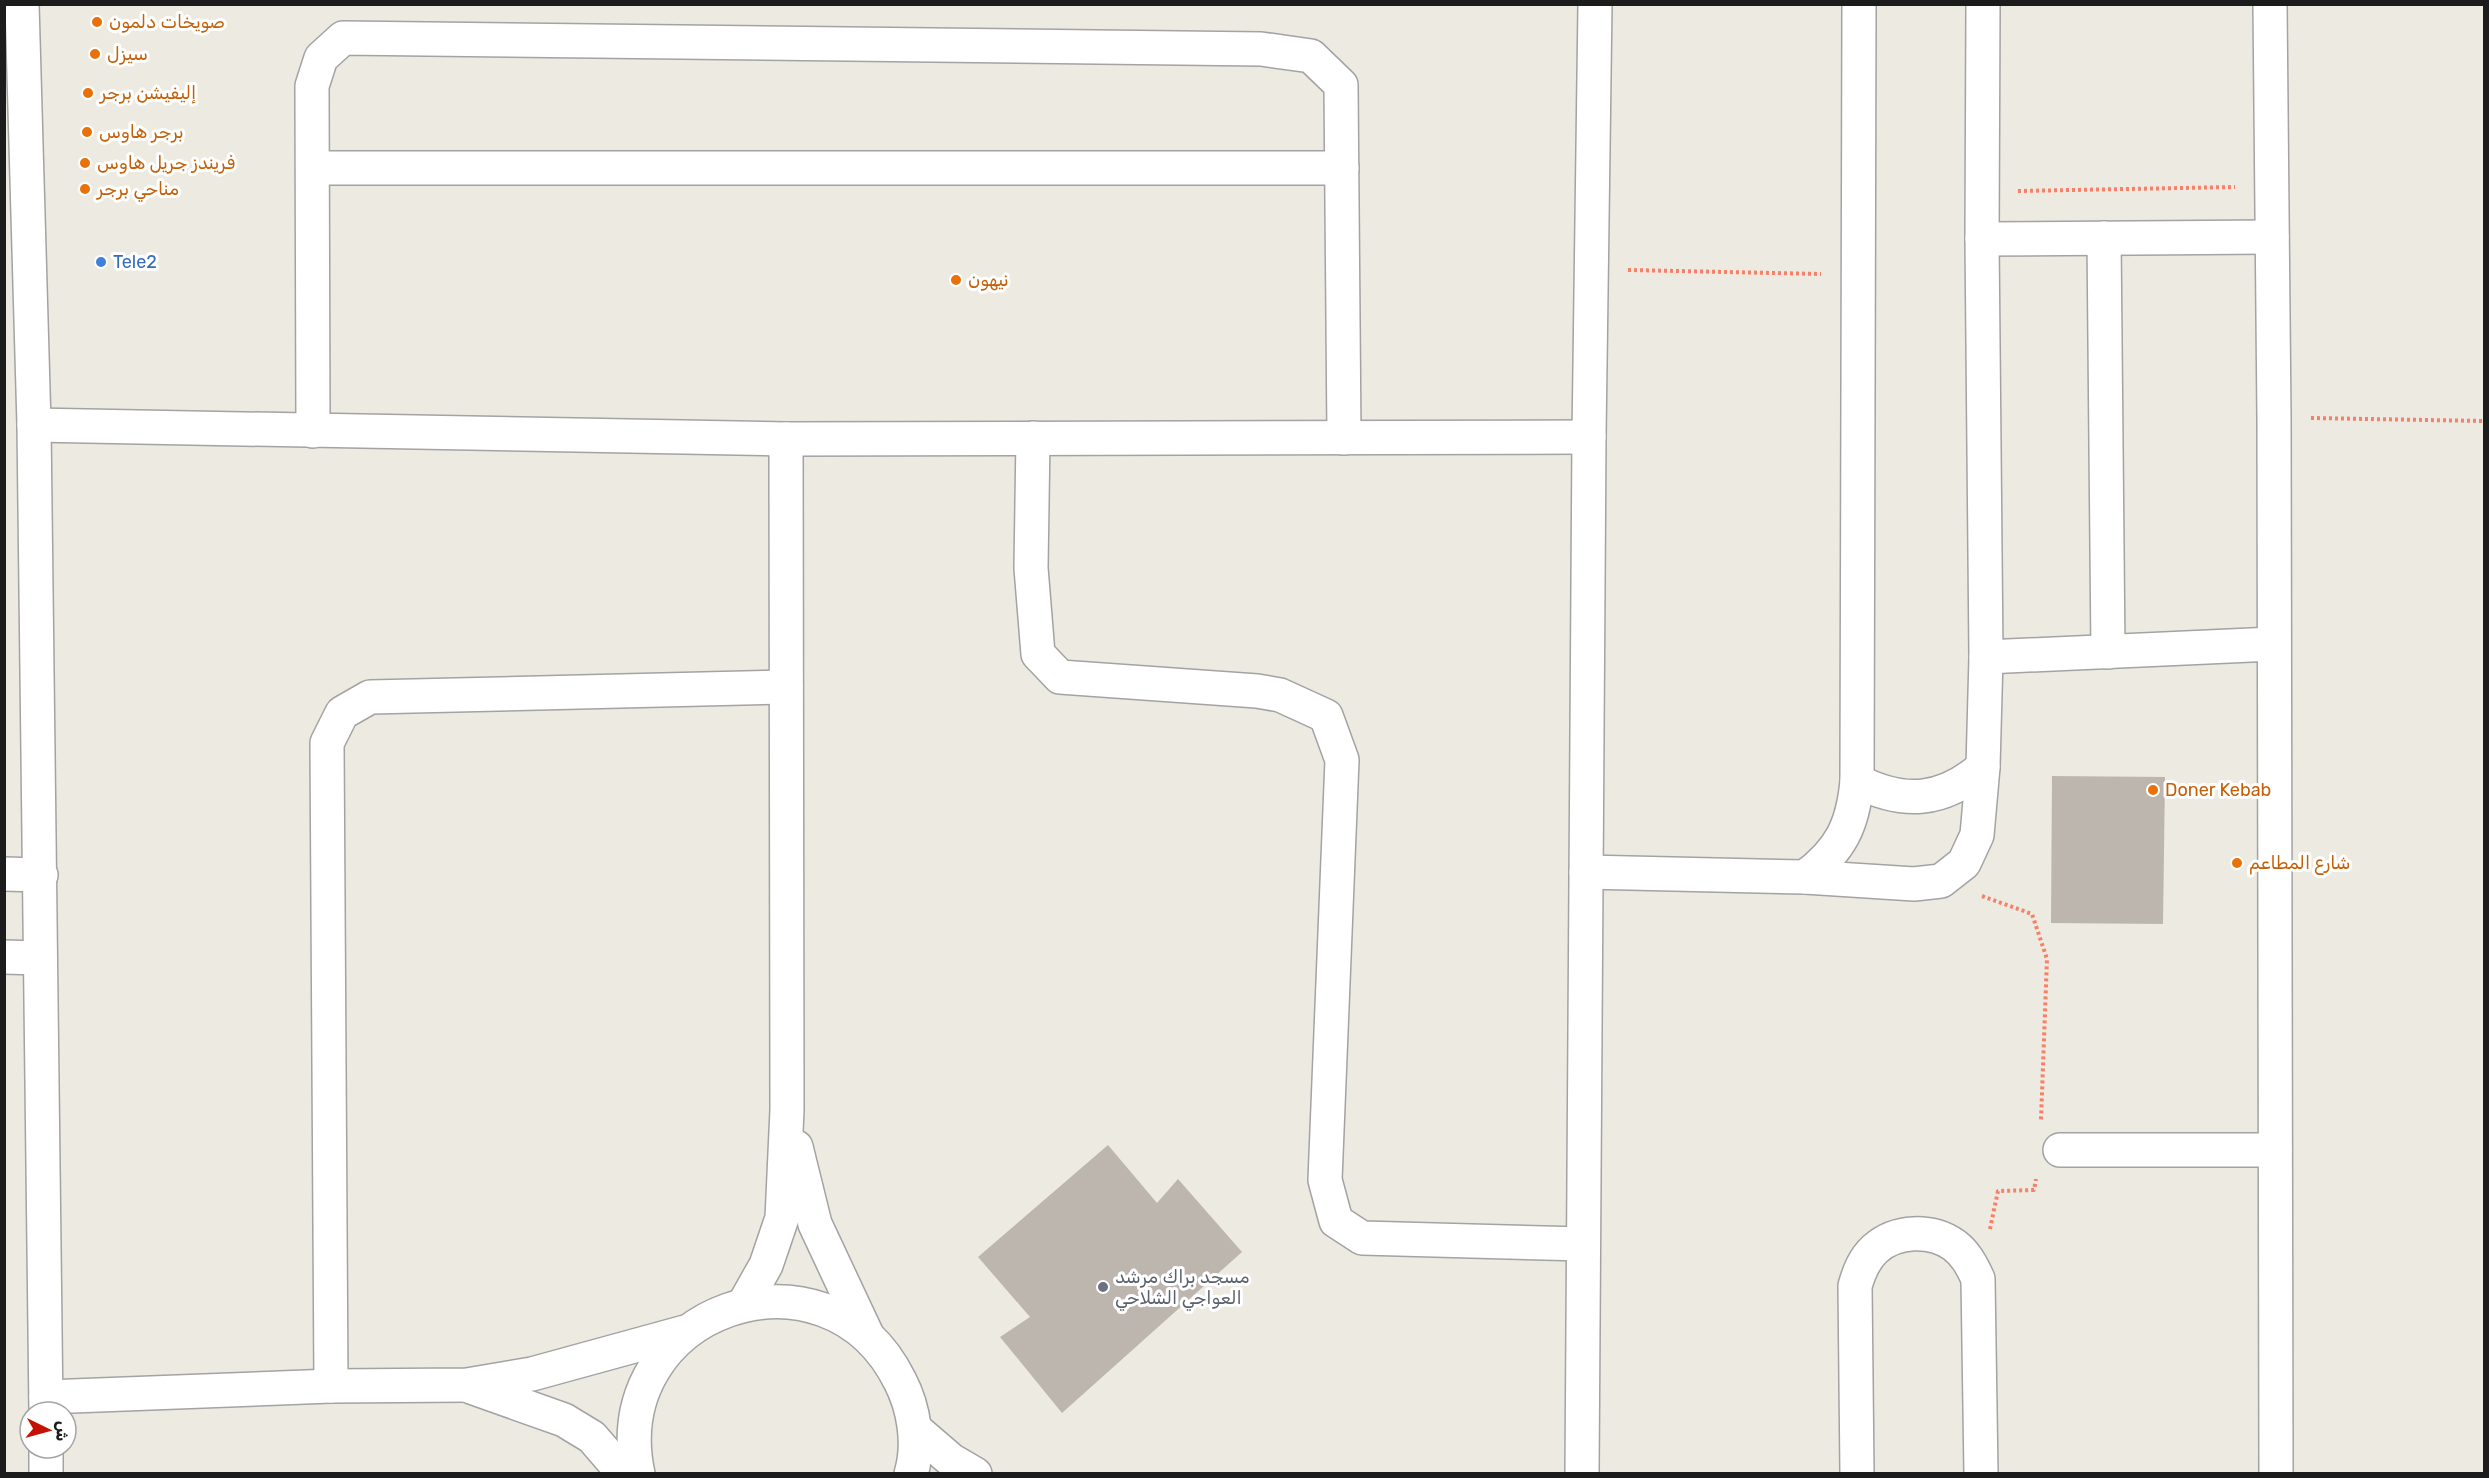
<svg xmlns="http://www.w3.org/2000/svg" width="2489" height="1478" viewBox="0 0 2489 1478" font-family="Rubik,'Noto Naskh Arabic',sans-serif">
<rect width="100%" height="100%" fill="#edeae1"/>
<g fill="#bdb6ae">
<polygon points="2052,776 2165,777 2163,924 2051,923"/>
<polygon points="1108,1145 1157,1203 1178,1179 1242,1252 1062,1413 1000,1337 1030,1317 978,1257"/>
</g>
<g fill="none" stroke-linecap="round" stroke-linejoin="round">
<defs>
<g id="minor">
<polyline points="22,4 34,425 46,1412"/>
<path d="M1859,4L1857,781C1853,825 1841,850 1805,877L1914,884L1941,881L1964,863L1977,835L1983,767L1986,657L1982,239L1983,4"/>
<polyline points="2270,4 2274,418 2276,1474"/>
<polyline points="313,168 1342,168"/>
<polyline points="2104,238 2108,652"/>
<polyline points="1982,239 2272,237"/>
<polyline points="34,425 786,439 1589,437"/>
<polyline points="313,431 312,86 321,58 343,38 1261,49 1311,56 1341,85 1344,438"/>
<polyline points="1033,438 1031,568 1038,654 1060,677 1257,691 1280,695 1326,716 1342,760 1325,1180 1336,1221 1362,1238 1583,1244"/>
<polyline points="1986,657 2273,644"/>
<path d="M1857,781C1904,805 1943,802 1983,767"/>
<polyline points="1586,872 1805,877"/>
<polyline points="4,874 41,875"/>
<polyline points="4,957 39,958"/>
<polyline points="796,1147 815,1224 867,1335"/>
<polyline points="2060,1150 2275,1150"/>
<polyline points="744,1304 766,1265 782,1218 787,1110 786,439"/>
<polyline points="331,1386 327,743 342,713 370,697 786,687"/>
<polyline points="471,1387 564,1420 592,1437 624,1474"/>
<polyline points="46,1397 331,1386 467,1385 532,1374 685,1332"/>
<polyline points="915,1429 951,1460 975,1474"/>
<polyline points="46,1448 46,1474"/>
<path d="M638,1474C603,1310 826,1232 900,1381C914,1408 920,1444 911,1474"/>
<polyline points="1582,1474 1589,437 1595,4"/>
<path d="M1857,1474L1855,1286C1859,1272 1864,1259 1875,1249C1896,1230 1931,1229 1954,1245C1966,1254 1972,1266 1978,1279L1981,1474"/>
</g>
</defs>
<use href="#minor" stroke="#a3a3a3" stroke-width="36"/>
<g stroke="#f78068" stroke-width="4" stroke-dasharray="3 3" stroke-linecap="butt">
<polyline points="2018,191 2235,187"/>
<polyline points="1628,270 1821,274"/>
<polyline points="2311,418 2484,421"/>
<polyline points="1982,896 2032,914 2047,959 2041,1120"/>
<polyline points="1990,1229 1998,1191 2034,1190 2036,1179"/>
</g>
<use href="#minor" stroke="#fff" stroke-width="33"/>
</g>
<g fill="#e8710a" stroke="#fff" stroke-width="2">
<circle cx="97" cy="22" r="6"/>
<circle cx="95" cy="54" r="6"/>
<circle cx="88" cy="93" r="6"/>
<circle cx="87" cy="132" r="6"/>
<circle cx="85" cy="163" r="6"/>
<circle cx="85" cy="189" r="6"/>
<circle cx="956" cy="280" r="6"/>
<circle cx="2153" cy="790" r="6"/>
<circle cx="2237" cy="863" r="6"/>
</g>
<circle fill="#3f7fe0" stroke="#fff" stroke-width="2" cx="101" cy="262" r="6"/>
<circle fill="#6b7280" stroke="#fff" stroke-width="2" cx="1103" cy="1287" r="6"/>
<g text-anchor="middle" stroke-width="6" stroke-linejoin="round" paint-order="stroke">
<g font-size="18" fill="#c56008" stroke="#fff" text-anchor="start">
<text x="109" y="28">صويخات دلمون</text>
<text x="107" y="60">سيزل</text>
<text x="100" y="99">إليفيشن برجر</text>
<text x="99" y="138">برجر هاوس</text>
<text x="97" y="169">فريندز جريل هاوس</text>
<text x="97" y="195">مناحي برجر</text>
<text x="968" y="286">نيهون</text>
<text x="2165" y="796">Doner Kebab</text>
<text x="2249" y="869">شارع المطاعم</text>
</g>
<g font-size="18" fill="#366cbe" stroke="#fff" text-anchor="start">
<text x="113" y="268">Tele2</text>
</g>
<g font-size="18" fill="#5b616d" stroke="#fff" text-anchor="start">
<text x="1115" y="1283">مسجد براك مرشد<tspan x="1115" dy="21">العواجي الشلاحي</tspan></text>
</g>
</g>
<rect width="2489" height="1478" fill="none" stroke="#1c1c1c" stroke-width="12"/>
<g transform="translate(48 1430) rotate(95)"><circle r="28" fill="#ffffff" stroke="#a4a4a4" stroke-width="1.5"/>
<path d="M0-4.5L10 22L0 15L-10 22Z" fill="#c31104"/>
<text y="-9" font-size="16" font-weight="bold" text-anchor="middle" fill="#1c1c1c">ش</text>
</g>
</svg>
